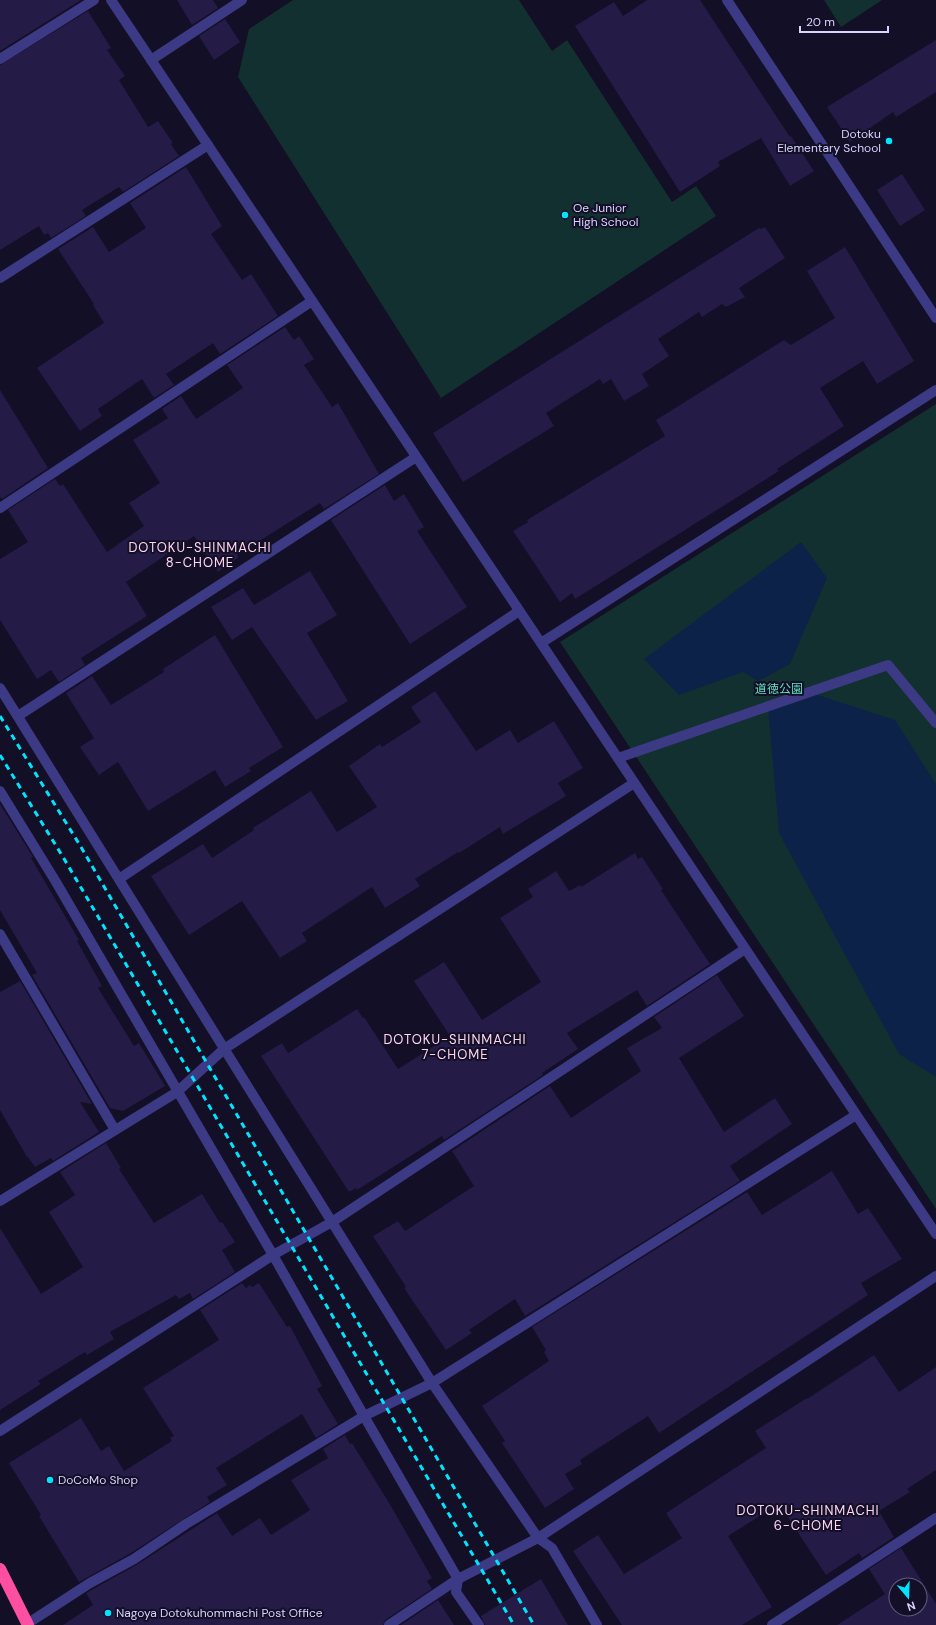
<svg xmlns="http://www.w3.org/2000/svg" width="936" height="1625" viewBox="0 0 936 1625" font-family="'DM Sans','Noto Sans JP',sans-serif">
<rect width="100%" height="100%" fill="#130f26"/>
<g fill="#12302f">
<polygon points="293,0 519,0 552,51 567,40 672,202 696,186 716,216 441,398 238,77 249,29"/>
<polygon points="824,0 882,0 841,27"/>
<polygon points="936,404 936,1209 560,642"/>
</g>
<g fill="#0c2248">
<polygon points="801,542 827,578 790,664 758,681 743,672 679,695 644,659"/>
<polygon points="808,692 895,720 936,784 936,1077 899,1054 779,833 768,706"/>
</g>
<g fill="#241b47" fill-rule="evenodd">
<polygon points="0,0 81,0 0,51"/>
<polygon points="177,0 213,0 218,8 192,25"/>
<polygon points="647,0 700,0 790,137 791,136 814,171 790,186 761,138 718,162 720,166 680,192 575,26 614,2 623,16"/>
<polygon points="88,11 111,48 107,50 125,76 119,80 148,127 158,121 173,143 171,144 179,156 123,192 119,187 82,210 86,216 51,238 48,233 44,235 39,226 0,250 0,65"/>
<polygon points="225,19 240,42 214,60 199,36"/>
<polygon points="936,40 936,92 896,117 893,112 850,142 827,107"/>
<polygon points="186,167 222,226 211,234 242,280 251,274 278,316 220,354 213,343 166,374 174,385 154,398 142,379 98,409 102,416 80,431 37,368 104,323 93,305 94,304 58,249 93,227 109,252 146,228 130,203"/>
<polygon points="902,174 925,210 900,226 877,190"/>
<polygon points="765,227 785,258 739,288 745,297 726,307 722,304 702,317 699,312 658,339 669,356 642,374 649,386 624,401 611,379 603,384 600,379 546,413 554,426 463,482 433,433 759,228 760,229"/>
<polygon points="845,247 914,361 877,384 863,361 820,388 844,426 777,469 779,471 575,599 572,593 560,602 513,531 528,522 527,520 665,436 656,420 784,340 791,345 835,318 807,271"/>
<polygon points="285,327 294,340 299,336 314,359 304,365 332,407 338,403 379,474 324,509 320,503 237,555 239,557 218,572 194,536 126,582 147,616 81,658 85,665 59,682 51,670 37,679 0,620 0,559 28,542 8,510 55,479 60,486 63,484 107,552 144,526 129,503 160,483 133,440 168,418 162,409 181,396 196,419 243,388 227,365"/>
<polygon points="0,390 48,468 2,499 0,497"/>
<polygon points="385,485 394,501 404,494 424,527 417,531 467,607 410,644 331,520"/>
<polygon points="310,571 337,615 307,633 348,701 316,720 252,627 232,640 211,607 243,588 254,605"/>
<polygon points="215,635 283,747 249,768 251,771 225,787 215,770 148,811 118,762 99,775 80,747 94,738 66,693 92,676 111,705 164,672 163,669"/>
<polygon points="435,691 476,751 510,730 518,743 554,721 583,768 558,783 566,796 503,834 500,827 459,853 458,852 415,879 420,886 385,908 372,887 302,933 307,941 280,958 242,901 189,935 151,876 203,844 212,858 254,830 253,828 311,791 337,832 377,807 349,766 380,744 382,747 421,722 411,707"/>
<polygon points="0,804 33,857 31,858 79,940 77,941 102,986 98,988 134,1046 139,1043 165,1086 123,1111 110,1108 32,975 37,973 0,910"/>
<polygon points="635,853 638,859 642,857 663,889 661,890 710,964 647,1006 637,990 567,1033 578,1049 542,1073 543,1075 444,1140 442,1136 357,1190 356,1188 349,1192 261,1056 282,1043 288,1053 357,1009 363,1018 364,1017 398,1069 450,1036 414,981 444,962 482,1020 541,982 500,918 533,897 528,889 556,871 569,891 580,885 581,887"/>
<polygon points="717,975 744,1016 679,1058 724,1132 775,1098 792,1124 730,1166 740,1181 525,1316 515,1299 469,1330 472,1333 446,1350 404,1288 406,1287 373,1236 398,1221 405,1231 474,1186 452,1151 550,1086 571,1118 641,1071 627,1048 662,1028 654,1017"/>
<polygon points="20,981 92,1104 80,1102 99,1132 53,1161 51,1158 35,1167 28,1157 27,1157 0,1110 0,992"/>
<polygon points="106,1143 121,1168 119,1169 154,1223 202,1194 220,1223 222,1222 235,1242 222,1250 235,1272 193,1299 190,1293 179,1299 176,1295 110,1332 114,1339 87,1355 85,1352 38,1381 41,1384 0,1410 0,1228 41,1294 83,1267 49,1212 75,1195 60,1172"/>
<polygon points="832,1171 858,1214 868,1208 902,1259 861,1283 868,1295 659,1433 648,1416 580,1460 582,1464 565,1474 574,1489 545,1508 502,1443 505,1441 482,1406 549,1361 544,1352 546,1350 532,1327 747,1192 762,1215"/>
<polygon points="242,1283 246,1288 250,1285 252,1287 259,1283 287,1327 290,1326 322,1386 317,1389 338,1424 316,1438 302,1414 216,1468 227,1485 207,1497 210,1502 131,1553 79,1582 39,1516 41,1515 9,1463 81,1418 101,1451 109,1446 124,1471 172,1441 170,1438 174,1436 143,1388 219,1340 200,1310"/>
<polygon points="874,1355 899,1392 936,1367 936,1470 907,1489 910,1492 879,1511 894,1537 862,1558 859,1553 826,1575 779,1504 728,1536 772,1607 742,1625 622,1625 573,1551 598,1535 624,1574 682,1538 666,1513 766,1448 755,1431 807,1398 807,1399"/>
<polygon points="345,1435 350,1444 352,1443 391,1506 432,1578 427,1581 432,1589 385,1620 383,1625 63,1625 93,1605 86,1593 138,1564 217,1513 232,1536 260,1518 271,1535 310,1510 291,1480 328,1458 323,1449"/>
<path d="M901,1548L936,1604V1625H837L885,1594L869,1569ZM896,1585H920V1609H896Z"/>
<polygon points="541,1579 568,1625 485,1625 481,1616"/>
<polygon points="438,1600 454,1625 401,1625"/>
</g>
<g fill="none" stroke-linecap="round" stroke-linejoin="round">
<g stroke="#3d3a85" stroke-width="10">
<polyline points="111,0 936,1234"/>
<polyline points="727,0 936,318"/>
<polyline points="0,59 94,0"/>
<polyline points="151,60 242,0"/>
<polyline points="0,278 208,145"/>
<polyline points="0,508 312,301"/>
<polyline points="541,643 936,390"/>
<polyline points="0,688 432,1383 538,1538 552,1548 597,1625"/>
<polyline points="18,716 416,457"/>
<polyline points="618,758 888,665 936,723"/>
<polyline points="0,791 56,882 273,1255 364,1416 458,1579 456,1592 479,1625"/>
<polyline points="119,879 519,611"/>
<polyline points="0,934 115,1130"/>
<polyline points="0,1201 177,1092 224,1049 634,783"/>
<polyline points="0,1431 273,1255 332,1222 745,949"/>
<polyline points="27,1624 90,1583 134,1559 186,1524 364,1416 432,1383 856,1115"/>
<polyline points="389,1625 458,1579 538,1538 936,1276"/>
<polyline points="772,1625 936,1518"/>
</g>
<polyline stroke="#ff4fa3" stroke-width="12" points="0,1569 28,1625"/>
<g stroke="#00e5ff" stroke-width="3" stroke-dasharray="6 5" stroke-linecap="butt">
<polyline points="0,716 81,847 534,1625"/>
<polyline points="0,755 63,857 514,1625"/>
</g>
</g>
<g fill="#00e5ff" stroke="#130f26" stroke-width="1.5">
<circle cx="889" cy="141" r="4"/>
<circle cx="565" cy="215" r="4"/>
<circle cx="50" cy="1480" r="4"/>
<circle cx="108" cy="1613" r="4"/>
</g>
<g text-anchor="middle" stroke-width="4" stroke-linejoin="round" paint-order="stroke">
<g font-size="12" fill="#d9d4ff" stroke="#130f26" text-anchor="start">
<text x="881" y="138" text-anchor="end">Dotoku<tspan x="881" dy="14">Elementary School</tspan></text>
<text x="573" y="212">Oe Junior<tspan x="573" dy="14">High School</tspan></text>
<text x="58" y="1484">DoCoMo Shop</text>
<text x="116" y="1617">Nagoya Dotokuhommachi Post Office</text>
</g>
<g font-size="12" fill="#5fe0c0" stroke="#130f26">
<text x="779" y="693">道徳公園</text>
</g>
<g font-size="13" letter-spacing="1" fill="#ffd6f0" stroke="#130f26">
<text x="200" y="552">DOTOKU-SHINMACHI<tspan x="200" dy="15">8-CHOME</tspan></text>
<text x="455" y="1044">DOTOKU-SHINMACHI<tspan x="455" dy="15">7-CHOME</tspan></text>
<text x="808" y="1515">DOTOKU-SHINMACHI<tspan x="808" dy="15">6-CHOME</tspan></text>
</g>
</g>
<g transform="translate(908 1597) rotate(161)"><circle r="19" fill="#130f26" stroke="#625e7d"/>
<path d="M0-3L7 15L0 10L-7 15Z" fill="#00e5ff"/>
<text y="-6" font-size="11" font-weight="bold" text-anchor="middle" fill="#d9d4ff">N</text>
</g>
<path d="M800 26v6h88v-6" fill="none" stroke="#d9d4ff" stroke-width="2"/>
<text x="806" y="26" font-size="12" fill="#d9d4ff" stroke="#130f26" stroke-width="3" paint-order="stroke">20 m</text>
</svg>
